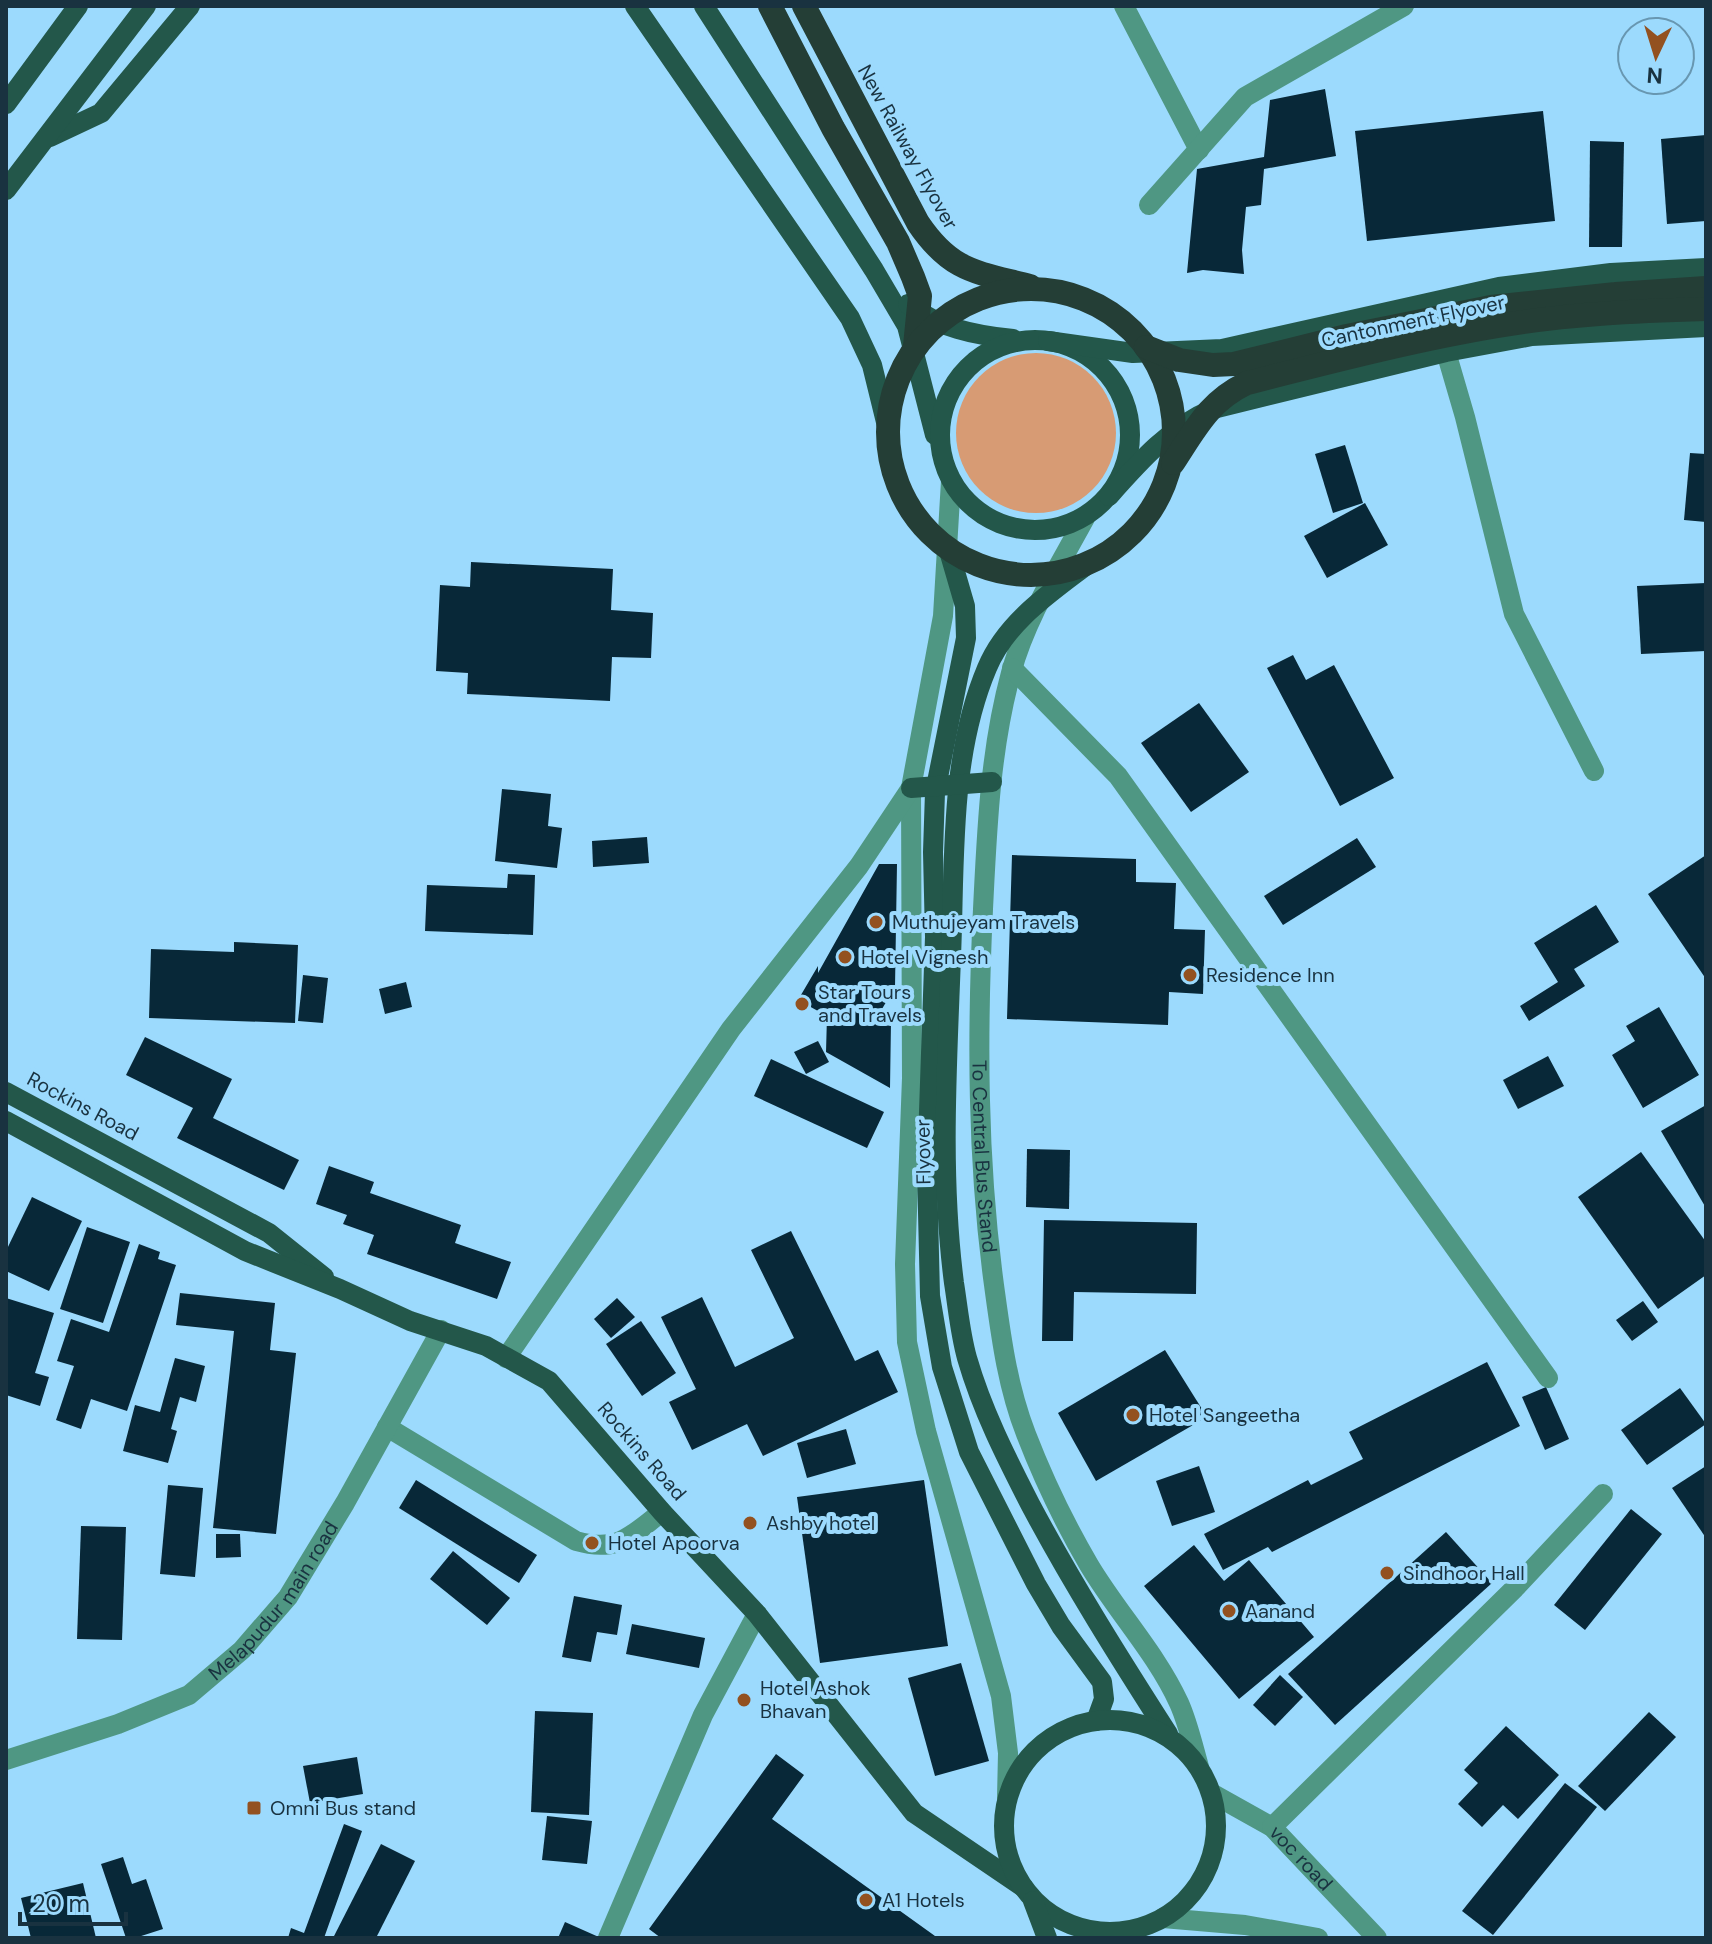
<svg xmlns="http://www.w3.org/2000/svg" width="1712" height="1944" viewBox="0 0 1712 1944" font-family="'DM Sans',sans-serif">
<rect width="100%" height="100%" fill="#9cdafd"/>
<circle fill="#d79b74" cx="1036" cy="433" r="80"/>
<g fill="#082838">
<polygon points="1325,89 1336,156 1264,169 1261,205 1246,207 1242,250 1244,274 1203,270 1187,273 1197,169 1264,157 1270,100"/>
<polygon points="1543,111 1555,221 1367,241 1355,131"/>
<polygon points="1706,135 1706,221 1667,224 1661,139"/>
<polygon points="1590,141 1624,142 1622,247 1589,247"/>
<polygon points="1345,445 1363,503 1333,513 1315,454"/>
<polygon points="1690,453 1706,454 1706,522 1684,520"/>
<polygon points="1365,503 1388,545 1327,578 1304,536"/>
<polygon points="471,562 613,569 611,610 653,613 651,658 612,657 610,701 467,694 468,673 436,671 440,585 470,587"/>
<polygon points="1706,583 1706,651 1641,654 1637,586"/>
<polygon points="1293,655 1306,680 1334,665 1394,778 1340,806 1267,668"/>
<polygon points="1199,703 1249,772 1191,812 1141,743"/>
<polygon points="502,789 551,794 548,826 562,828 557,868 495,861"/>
<polygon points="647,837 649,863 593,867 592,841"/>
<polygon points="1357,838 1376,867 1283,925 1264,896"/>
<polygon points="1012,855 1136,859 1136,882 1176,883 1174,929 1205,930 1203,994 1169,992 1168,1025 1007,1019"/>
<polygon points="1706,855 1706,979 1648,894"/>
<polygon points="879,864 897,864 895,987 879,1014 891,1021 890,1088 826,1052 827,1016 798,1000 818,966 818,973"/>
<polygon points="508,874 535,875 533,935 425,931 427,885 507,888"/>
<polygon points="1596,905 1619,942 1574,969 1585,986 1529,1021 1520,1006 1558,982 1534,943"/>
<polygon points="234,942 298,945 295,1023 149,1018 151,949 234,952"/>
<polygon points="303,975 328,978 323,1023 298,1021"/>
<polygon points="406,982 412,1007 385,1014 379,989"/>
<polygon points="1659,1007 1699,1075 1643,1108 1612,1055 1635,1041 1626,1026"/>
<polygon points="145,1037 232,1079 213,1118 299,1160 284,1190 177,1138 193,1108 126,1075"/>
<polygon points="818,1041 829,1062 806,1074 794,1052"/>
<polygon points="1548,1056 1564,1086 1518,1109 1503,1080"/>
<polygon points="771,1059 884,1112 867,1148 754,1096"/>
<polygon points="1706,1105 1706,1208 1661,1131"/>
<polygon points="1027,1149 1070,1150 1069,1209 1026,1207"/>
<polygon points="1641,1152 1706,1242 1706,1275 1658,1309 1578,1197"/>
<polygon points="329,1166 374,1182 370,1193 461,1225 455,1243 511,1262 497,1299 367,1254 374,1235 343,1224 347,1215 316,1204"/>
<polygon points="32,1197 82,1221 49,1291 6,1271 6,1251"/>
<polygon points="1044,1220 1197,1223 1196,1294 1074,1292 1073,1341 1042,1341"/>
<polygon points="87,1227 130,1242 103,1323 60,1309"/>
<polygon points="791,1231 855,1361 878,1350 898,1392 763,1456 747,1424 692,1450 669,1402 696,1389 661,1317 702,1297 735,1367 794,1338 751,1250"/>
<polygon points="139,1244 160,1252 158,1259 176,1265 127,1411 91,1399 81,1429 56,1420 74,1366 57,1361 71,1319 109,1332"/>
<polygon points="180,1293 275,1303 270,1350 296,1353 276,1534 213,1528 234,1331 176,1325"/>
<polygon points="6,1298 54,1313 35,1373 49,1377 40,1406 6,1395"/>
<polygon points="617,1298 635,1317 611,1338 594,1319"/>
<polygon points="1643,1301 1658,1322 1632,1341 1616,1320"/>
<polygon points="641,1321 676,1373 642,1396 606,1344"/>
<polygon points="1165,1350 1207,1417 1096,1481 1058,1413"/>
<polygon points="175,1358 205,1366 196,1402 180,1397 171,1429 177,1431 168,1463 123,1451 135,1405 160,1412"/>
<polygon points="1487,1362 1520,1426 1272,1552 1268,1547 1223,1570 1204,1534 1308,1480 1311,1485 1363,1459 1349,1432"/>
<polygon points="1546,1387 1569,1439 1545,1450 1522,1397"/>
<polygon points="1680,1388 1706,1424 1647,1465 1621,1430"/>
<polygon points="846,1429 856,1464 807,1478 797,1443"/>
<polygon points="1199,1466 1215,1512 1172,1526 1156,1481"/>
<polygon points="1706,1466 1706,1538 1672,1488"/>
<polygon points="416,1480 537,1555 519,1583 399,1508"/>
<polygon points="924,1480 948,1646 820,1663 797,1497"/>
<polygon points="168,1485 203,1488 195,1577 160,1574"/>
<polygon points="1631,1509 1662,1534 1585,1630 1554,1605"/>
<polygon points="81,1526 126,1527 122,1640 77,1639"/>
<polygon points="1446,1532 1492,1583 1335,1725 1288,1674"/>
<polygon points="216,1534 240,1534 241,1557 216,1558"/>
<polygon points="1194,1545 1224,1581 1249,1560 1314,1637 1239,1699 1144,1586"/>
<polygon points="453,1551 510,1598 487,1625 430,1579"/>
<polygon points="574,1596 622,1605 617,1635 597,1632 591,1662 562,1657"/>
<polygon points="632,1624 705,1638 699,1668 626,1654"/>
<polygon points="961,1663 989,1761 935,1776 908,1678"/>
<polygon points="1280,1675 1303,1697 1275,1726 1253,1705"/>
<polygon points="535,1711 593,1713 589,1815 531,1812"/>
<polygon points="1649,1712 1676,1737 1605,1811 1578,1786"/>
<polygon points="1506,1726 1559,1775 1518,1819 1503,1805 1482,1827 1458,1804 1478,1783 1464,1770"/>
<polygon points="776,1754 804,1775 772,1819 935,1936 933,1938 661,1938 649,1929"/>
<polygon points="357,1757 363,1794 310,1803 303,1766"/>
<polygon points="1565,1783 1597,1807 1493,1935 1462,1911"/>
<polygon points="547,1816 592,1821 587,1864 542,1860"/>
<polygon points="344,1824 362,1831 324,1938 288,1938 291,1928 304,1933"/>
<polygon points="381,1844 415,1861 376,1938 333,1938"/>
<polygon points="123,1857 132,1884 146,1879 163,1929 135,1938 126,1938 101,1864"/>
<polygon points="83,1883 96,1938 31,1938 21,1898"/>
<polygon points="565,1922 601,1938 558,1938"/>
</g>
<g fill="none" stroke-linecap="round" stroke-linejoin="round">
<g stroke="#4f9783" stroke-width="20">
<polyline points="1124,6 1199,150"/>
<polyline points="1149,205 1245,97 1404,6"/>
<polyline points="1446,352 1465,417 1514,614 1594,771"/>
<polyline points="951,481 943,616 911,788 912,1078 905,1264 907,1342 926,1431 1001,1696 1008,1753 1007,1798"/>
<path id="s1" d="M1085,518C1058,568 1026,618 1011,673C990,750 987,829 983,909C977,1034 977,1160 994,1285C1001,1336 1007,1385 1026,1434C1043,1478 1065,1524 1089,1565C1117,1612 1156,1653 1179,1703C1188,1723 1193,1746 1199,1767"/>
<polyline points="1012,668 1118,776 1548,1378"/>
<polyline points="506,1358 731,1029 859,866 911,788"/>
<path d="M387,1427L576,1541C618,1553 630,1536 662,1512"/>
<path id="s2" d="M6,1760L118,1724L189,1695L242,1650L288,1597L345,1503L441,1330"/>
<path id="s3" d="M1213,1794L1272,1827L1377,1938"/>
<polyline points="1272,1827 1515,1588 1603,1494"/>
<polyline points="1163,1918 1245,1925 1318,1938"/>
<polyline points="608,1938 703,1715 757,1614"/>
</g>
<g stroke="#23574a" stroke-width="20">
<polyline points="635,6 850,318 872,365 887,426"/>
<polyline points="704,6 874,270 907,326 935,435"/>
<polyline points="6,104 78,6"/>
<polyline points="50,137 101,113 190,6"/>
<polyline points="6,190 146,6"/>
<path d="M908,304C939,328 974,335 1013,339"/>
<circle cx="1035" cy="435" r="95"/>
<polyline points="1048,341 1133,353 1222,349 1499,287 1611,273 1706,268"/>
<path d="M1109,496C1140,461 1170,427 1213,409L1446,352L1532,336L1706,327"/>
<polyline points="949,551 965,606 966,638 935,792 933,852 935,937 927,1170 930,1296 942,1367 969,1452 1036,1584 1061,1626 1102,1682 1104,1699 1096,1721"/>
<path d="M1088,564C1050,593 1006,622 987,668C949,758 955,861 951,957C947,1065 940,1175 954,1283C958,1308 960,1333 967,1358C982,1410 1006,1457 1030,1504C1072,1583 1120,1659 1168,1734"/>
<polyline points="911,788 992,782"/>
<polyline points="6,1092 269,1233 324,1277"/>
<polyline points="6,1121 245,1251 340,1289 410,1321 486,1346 549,1381 662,1512 757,1614 914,1813 1023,1887"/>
<circle cx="1110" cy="1826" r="106"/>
<polyline points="1033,1901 1047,1938"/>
</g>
<g stroke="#243e36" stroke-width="24">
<polyline points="770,6 833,128 898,242 913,277 920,296 915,346"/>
<path d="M804,6L918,223C951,272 976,272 1030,286"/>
<circle cx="1031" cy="432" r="143"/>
<polyline points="1146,347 1179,360 1213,365 1234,364 1347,336 1491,307 1616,294 1706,288"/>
<path d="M1173,463C1196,428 1209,401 1247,383C1330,362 1414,340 1498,326C1567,314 1636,311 1706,309"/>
</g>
</g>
<g fill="#935120" stroke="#9cdafd" stroke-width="3">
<circle cx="876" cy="922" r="8"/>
<circle cx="845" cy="957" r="8"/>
<circle cx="1190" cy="975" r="8"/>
<circle cx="802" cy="1004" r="8"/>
<circle cx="1133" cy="1415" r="8"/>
<circle cx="750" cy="1523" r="8"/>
<circle cx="592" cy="1543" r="8"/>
<circle cx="1387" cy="1573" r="8"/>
<circle cx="1229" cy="1611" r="8"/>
<circle cx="744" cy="1700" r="8"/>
<rect x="246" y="1800" width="16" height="16" rx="4"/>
<circle cx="866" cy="1900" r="8"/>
</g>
<g text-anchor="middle" stroke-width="8" stroke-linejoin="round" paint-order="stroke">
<g font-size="20" fill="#193240" stroke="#9cdafd">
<text transform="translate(908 147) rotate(61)" y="7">New Railway Flyover</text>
<text transform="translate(1413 321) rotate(-12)" y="7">Cantonment Flyover</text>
<text transform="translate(83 1106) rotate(28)" y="7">Rockins Road</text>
<text transform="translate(923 1152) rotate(-91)" y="7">Flyover</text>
<text dy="7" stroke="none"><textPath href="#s1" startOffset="658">To Central Bus Stand</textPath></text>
<text transform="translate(642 1451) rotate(49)" y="7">Rockins Road</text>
<text dy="7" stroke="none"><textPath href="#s2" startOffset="322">Melapudur main road</textPath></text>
<text dy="7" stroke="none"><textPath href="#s3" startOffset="110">voc road</textPath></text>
</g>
<g font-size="20" fill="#193240" stroke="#9cdafd" text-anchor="start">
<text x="892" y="929">Muthujeyam Travels</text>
<text x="861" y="964">Hotel Vignesh</text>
<text x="1206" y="982">Residence Inn</text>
<text x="818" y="999">Star Tours<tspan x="818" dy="23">and Travels</tspan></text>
<text x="1149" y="1422">Hotel Sangeetha</text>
<text x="766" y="1530">Ashby hotel</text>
<text x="608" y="1550">Hotel Apoorva</text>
<text x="1403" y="1580">Sindhoor Hall</text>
<text x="1245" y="1618">Aanand</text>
<text x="760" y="1695">Hotel Ashok<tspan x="760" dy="23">Bhavan</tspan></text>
<text x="270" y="1815">Omni Bus stand</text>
<text x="882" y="1907">A1 Hotels</text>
</g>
</g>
<rect width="1712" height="1944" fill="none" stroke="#193240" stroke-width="16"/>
<g transform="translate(1656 56) rotate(184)"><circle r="38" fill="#9cdafd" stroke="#6897b1" stroke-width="2"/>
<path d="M0-6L14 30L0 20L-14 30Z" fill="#935120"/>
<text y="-12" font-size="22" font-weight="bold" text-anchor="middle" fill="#193240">N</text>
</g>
<path d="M20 1912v12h106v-12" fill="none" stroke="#193240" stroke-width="4"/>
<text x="32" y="1912" font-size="24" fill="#193240" stroke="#9cdafd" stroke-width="6" paint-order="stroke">20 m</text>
</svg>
